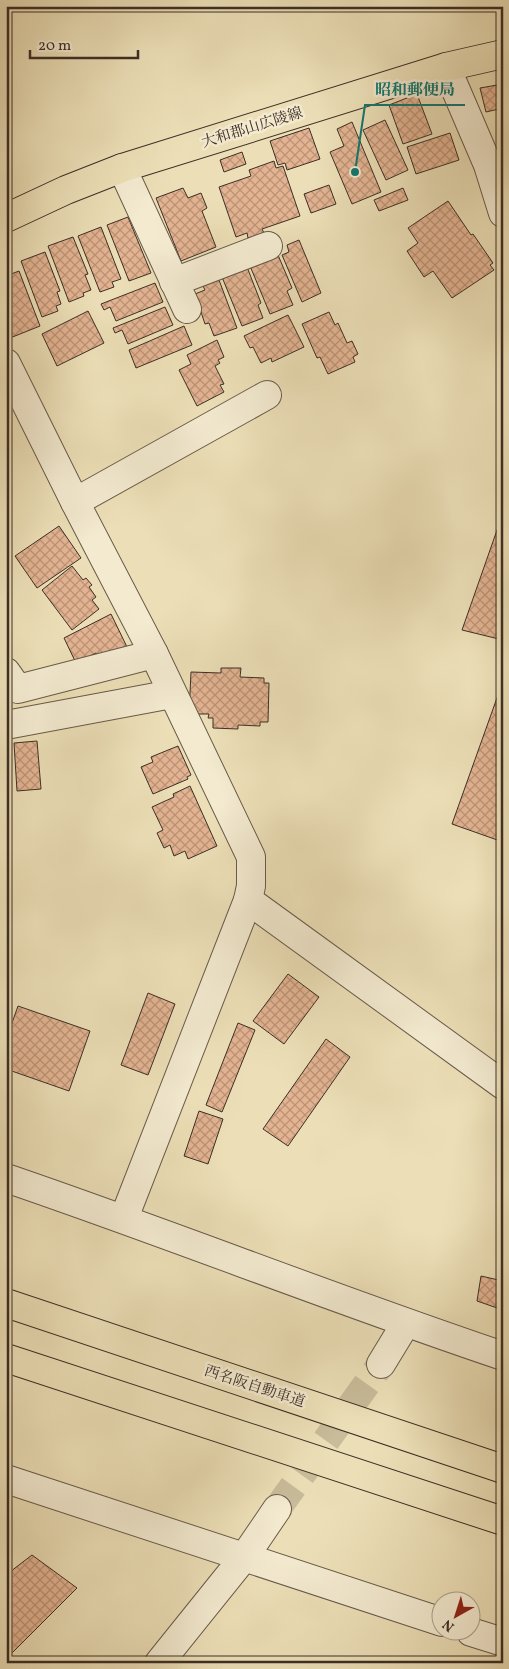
<svg xmlns="http://www.w3.org/2000/svg" width="509" height="1669" viewBox="0 0 509 1669" font-family="Vollkorn,'Noto Serif JP',serif">
<defs>
<pattern id="building-cross-hatch" width="8" height="8" patternUnits="userSpaceOnUse" patternTransform="scale(1.25)"><rect width="8" height="8" fill="#e4b492"/><path d="M0 0l8 8M0 8l8-8" fill="none" stroke="#ba9377"/></pattern>
</defs>
<rect width="100%" height="100%" fill="#ecdfb7"/>
<filter id="stains"><feTurbulence type="fractalNoise" baseFrequency=".004" numOctaves="4"/><feColorMatrix values="0 0 0 0 .2 0 0 0 0 .09 0 0 0 0 .02 0 0 0 .5 -.17"/></filter>
<radialGradient id="worn" r=".72"><stop offset=".6" stop-color="#630" stop-opacity="0"/><stop offset="1" stop-color="#630" stop-opacity=".3"/></radialGradient>
<g fill="url(#building-cross-hatch)" stroke="#3c2f26">
<polygon points="503,84 503,108 486,112 480,88"/>
<polygon points="417,94 432,134 403,144 389,105"/>
<polygon points="385,120 408,170 386,180 363,130"/>
<polygon points="352,122 381,192 352,204 330,152 344,146 337,129"/>
<polygon points="309,128 320,159 287,170 285,163 278,165 270,141"/>
<polygon points="450,133 459,160 416,174 407,147"/>
<polygon points="242,152 246,164 224,172 220,160"/>
<polygon points="274,161 276,168 283,166 300,216 262,229 264,233 248,238 247,233 236,237 219,187 251,176 249,170"/>
<polygon points="329,185 336,204 311,213 304,194"/>
<polygon points="183,188 188,198 201,193 207,208 202,211 216,247 181,261 156,198"/>
<polygon points="403,188 408,200 379,211 374,200"/>
<polygon points="448,201 471,235 473,234 493,263 490,265 494,270 452,298 433,271 424,277 407,251 418,243 408,228"/>
<polygon points="128,217 151,273 129,281 107,225"/>
<polygon points="101,227 121,279 112,282 114,287 100,292 78,236"/>
<polygon points="73,237 88,274 85,275 91,290 83,293 84,296 69,302 48,246"/>
<polygon points="299,240 321,293 302,302 282,255 289,252 287,245"/>
<polygon points="45,252 60,291 57,292 61,304 56,306 58,311 42,317 21,261"/>
<polygon points="278,255 292,288 287,291 293,305 270,314 250,266"/>
<polygon points="247,267 261,303 258,305 263,318 242,326 222,277"/>
<polygon points="19,271 40,326 10,338 6,329 6,276"/>
<polygon points="219,280 237,328 214,336 209,323 205,324 195,294 205,290 203,286"/>
<polygon points="155,283 163,302 116,321 110,307 104,310 101,304"/>
<polygon points="165,307 173,325 128,344 122,330 115,333 113,328"/>
<polygon points="88,311 104,343 57,366 42,334"/>
<polygon points="329,312 335,325 338,323 347,343 352,341 358,354 353,357 355,362 328,374 320,357 317,358 302,324"/>
<polygon points="288,315 304,347 272,362 271,358 261,363 253,347 250,348 244,336"/>
<polygon points="184,326 192,345 136,368 129,350"/>
<polygon points="217,340 224,357 218,360 220,363 215,366 224,384 220,385 224,392 197,406 179,370 191,364 187,355"/>
<polygon points="503,513 503,640 462,630"/>
<polygon points="59,526 81,558 37,588 15,556"/>
<polygon points="72,566 83,580 86,578 92,585 89,587 96,597 92,600 99,609 72,630 42,590"/>
<polygon points="111,614 127,647 100,660 96,653 76,663 64,638"/>
<polygon points="221,668 241,668 240,677 264,678 264,683 269,683 268,722 260,722 260,726 238,725 238,729 213,728 213,718 208,718 209,714 189,714 191,672 221,673"/>
<polygon points="503,681 503,842 452,824"/>
<polygon points="37,741 41,789 17,791 14,743"/>
<polygon points="178,746 191,775 187,777 188,779 153,794 141,767 153,762 151,757"/>
<polygon points="190,786 217,846 188,859 185,851 174,856 170,845 164,848 157,833 163,830 152,807 174,797 173,794"/>
<polygon points="288,974 319,997 284,1044 253,1021"/>
<polygon points="148,993 175,1004 148,1075 121,1065"/>
<polygon points="18,1006 90,1031 69,1091 6,1069 6,1040"/>
<polygon points="238,1023 255,1030 222,1112 206,1105"/>
<polygon points="326,1039 350,1057 288,1146 263,1129"/>
<polygon points="199,1111 223,1119 208,1164 184,1156"/>
<polygon points="481,1276 503,1281 503,1310 477,1301"/>
<polygon points="32,1555 77,1588 6,1659 6,1575"/>
</g>
<g fill="none" stroke-linecap="round" stroke-linejoin="round">
<polyline stroke="#c9bc9a" stroke-width="28" stroke-dasharray="28 14" stroke-linecap="butt" points="277,1509 381,1364"/>
<defs>
<g id="minor">
<polyline points="446,67 488,165 503,213"/>
<polyline points="122,168 187,309"/>
<polyline points="174,282 268,246"/>
<polyline points="6,363 75,502 154,654 251,857 251,886 248,900 124,1218"/>
<polyline points="75,502 267,395"/>
<polyline points="6,672 18,689 154,654"/>
<polyline points="6,725 172,694"/>
<polyline points="248,900 503,1085"/>
<path d="M6,1178C173,1235 336,1300 503,1356"/>
<polyline points="381,1364 406,1323"/>
<polyline points="6,1479 442,1622"/>
<polyline points="471,1632 503,1642"/>
<polyline points="159,1663 245,1556 277,1509"/>
</g>
<polyline id="major" points="6,218 66,190 122,168 446,67 503,54"/>
<g id="highway">
<polyline points="6,1303 503,1469"/>
<polyline points="6,1358 503,1521"/>
</g>
</defs>
<use href="#minor" stroke="#685b4a" stroke-width="30"/>
<use href="#major" stroke="#3c2f26" stroke-width="30"/>
<use href="#highway" stroke="#3c2f26" stroke-width="30"/>
<use href="#minor" stroke="#f3ead0" stroke-width="28"/>
<use href="#major" stroke="#ecdfb7" stroke-width="28"/>
<use href="#highway" stroke="#ecdfb7" stroke-width="28"/>
</g>
<g text-anchor="middle" stroke-width="5" stroke-linejoin="round" paint-order="stroke">
<g font-size="15" fill="#3c2f26" stroke="#f3ead0">
<text transform="translate(252 127) rotate(-17)" y="5">大和郡山広陵線</text>
<text transform="translate(255 1386) rotate(18)" y="5">西名阪自動車道</text>
</g>
</g>
<path fill="none" stroke="#0f766e" stroke-width="2" d="M355 172L365 105H465"/>
<circle fill="#0f766e" stroke="#f3ead0" stroke-width="2" cx="355" cy="172" r="5"/>
<g font-size="16" text-anchor="middle" font-weight="bold" fill="#0f766e" stroke="#f3ead0" stroke-width="5" stroke-linejoin="round" paint-order="stroke">
<text x="415" y="95">昭和郵便局</text>
</g>
<rect width="509" height="1669" fill="none" stroke="#ecdfb7" stroke-width="25"/>
<rect x="8" y="8" width="494" height="1654" fill="none" stroke="#3c2f26" stroke-width="2.5"/>
<rect x="12" y="12" width="484" height="1644" fill="none" stroke="#3c2f26"/>
<g transform="translate(456 1616) rotate(219)"><circle r="24" fill="#f3ead0" stroke="#aa9f8c"/>
<path d="M0-4L9 19L0 12L-9 19Z" fill="#8f2418"/>
<text y="-8" font-size="14" font-weight="bold" text-anchor="middle" fill="#3c2f26">N</text>
</g>
<path d="M30 50v8h108v-8" fill="none" stroke="#3c2f26" stroke-width="2.5"/>
<text x="38" y="50" font-size="15" fill="#3c2f26" stroke="#f3ead0" stroke-width="4" paint-order="stroke">20 m</text>
<rect width="100%" height="100%" filter="url(#stains)"/>
<rect width="100%" height="100%" fill="url(#worn)"/>
</svg>
